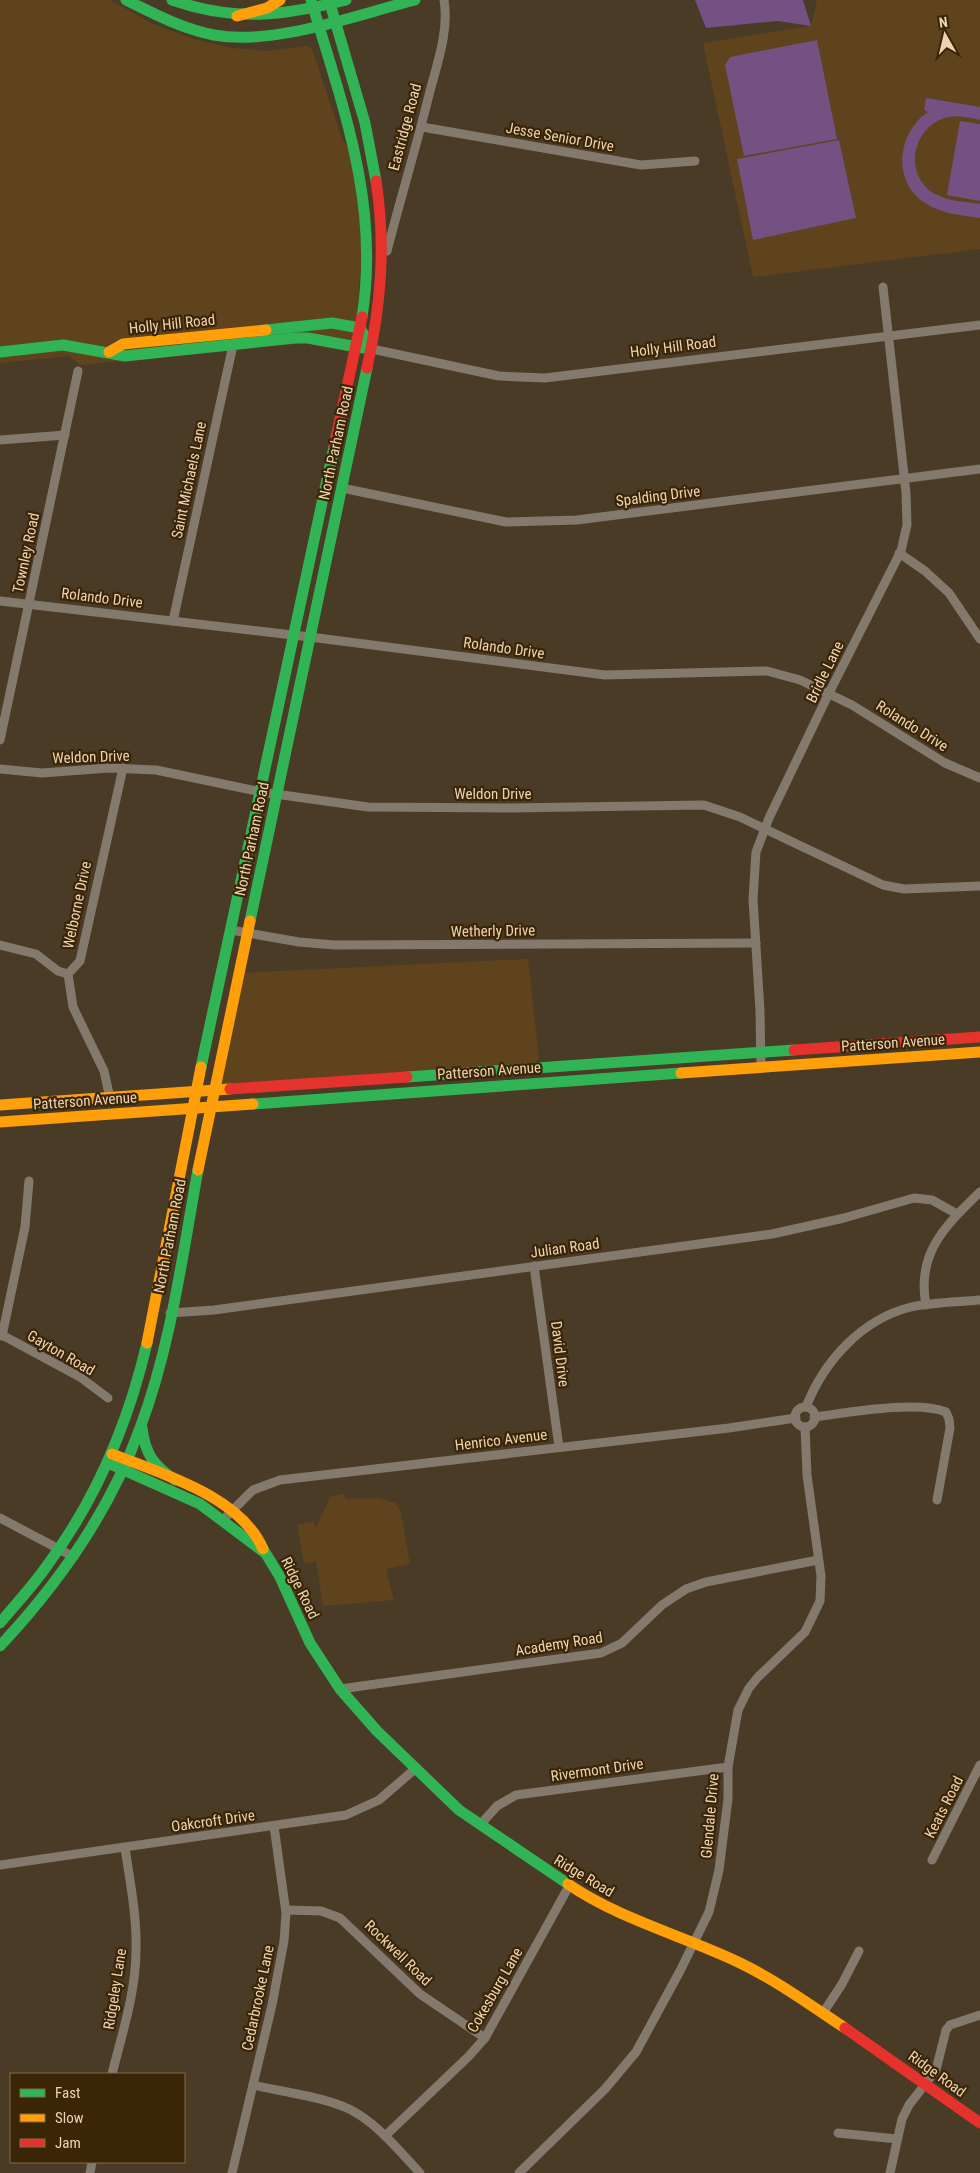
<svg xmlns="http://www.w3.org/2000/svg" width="980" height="2173" viewBox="0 0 980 2173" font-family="'Roboto Condensed',sans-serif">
<rect width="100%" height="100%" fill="#4a3b27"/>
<g fill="#5f431d">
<polygon points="0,0 110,0 151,23 196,40 232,48 267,51 308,46 312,49 342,139 356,158 365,207 354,353 305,343 80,365 69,356 0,363"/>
<polygon points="817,0 980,0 980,249 753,277 703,43 811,26"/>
<polygon points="528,959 539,1059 515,1071 212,1091 239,973"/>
<polygon points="343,1494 346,1499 378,1498 395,1503 401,1512 410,1564 386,1569 394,1600 323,1606 316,1561 304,1563 297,1525 314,1522 316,1528 330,1497"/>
</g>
<g fill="#745182">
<polygon points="695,0 803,0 811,26 778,21 706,28"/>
<polygon points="817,40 837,139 744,156 725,65 730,57"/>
<path d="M926,98L980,107V120C969,118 957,114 945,118C912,128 903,175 935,194C948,201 966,202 980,204V218C961,215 941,214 925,203C891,181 898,132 928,112L924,110Z"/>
<polygon points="960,121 980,124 980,201 947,195"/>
<polygon points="839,140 856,218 753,240 737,159"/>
</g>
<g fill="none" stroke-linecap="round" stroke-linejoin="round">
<g stroke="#83796d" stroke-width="9">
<polyline points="422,127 641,165 695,161"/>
<path d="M387,251C401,197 417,144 430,91C438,61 449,30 444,0"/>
<polyline points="372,349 499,376 545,378 980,325"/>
<polyline points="0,440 65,435"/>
<polyline points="342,488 506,522 577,520 980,469"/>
<polyline points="899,553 925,571 949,593 980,639"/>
<polyline points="0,601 310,637 605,675 767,671 800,680 852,705 945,763 980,778"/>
<polyline points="173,621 233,345"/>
<polyline points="0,740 78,371"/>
<polyline points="0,769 42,773 109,768 156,770 261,792 368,807 510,808 704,805 740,817 883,885 904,889 980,886"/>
<polyline points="231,930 299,942 335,945 756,943"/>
<polyline points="0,945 36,954 58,971 68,974"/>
<polyline points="761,1067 760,1011 753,899 756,852 769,818 829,693 901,551 907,525 906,493 883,287"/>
<polyline points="110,1098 104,1071 73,1007 68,974 80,961 123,768"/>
<polyline points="534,1266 559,1447"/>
<path d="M926,1305C916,1253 946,1225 980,1192"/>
<polyline points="170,1313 214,1310 772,1234 844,1218 914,1198 932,1200 957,1214"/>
<polyline points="0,1334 80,1377 108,1398"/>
<polyline points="2,1336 25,1227 29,1181"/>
<path d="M806,1407C824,1361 862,1319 911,1307C933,1302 958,1302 980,1300"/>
<circle cx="805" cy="1417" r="10"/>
<path d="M814,1417C847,1413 916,1400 946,1412L949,1419L950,1428L937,1500"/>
<polyline points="0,1518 74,1557"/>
<polyline points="223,1520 253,1490 280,1480 729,1428 796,1418"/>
<polyline points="340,1689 601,1653 622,1643 662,1605 686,1589 706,1582 818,1560"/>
<polyline points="480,1825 497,1806 516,1795 728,1767"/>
<polyline points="932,1860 980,1765"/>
<polyline points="0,1865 346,1815 379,1800 415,1769"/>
<polyline points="286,1910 321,1911 340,1918 420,1994 485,2038"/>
<polyline points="823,2013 842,1984 859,1951"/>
<path d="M112,2074C122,2034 136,1992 136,1950C137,1916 130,1882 125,1848"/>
<path d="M253,2085C282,2092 335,2098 358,2114C382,2129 401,2153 420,2173"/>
<polyline points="838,2133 897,2139"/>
<polyline points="385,2136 468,2057 485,2038 569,1886"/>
<polyline points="90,2173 92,2162"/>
<polyline points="232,2173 272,2005 284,1941 286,1913 274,1826"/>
<polyline points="519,2173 605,2089 636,2052 680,1971 709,1912 719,1870 728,1799 728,1767 738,1710 749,1688 758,1677 805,1632 820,1601 821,1576 807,1475 805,1427"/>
<polyline points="890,2173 902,2119 909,2105 936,2070 946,2030 950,2025 980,2015"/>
</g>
<g stroke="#30b455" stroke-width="11">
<path d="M126,0C155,14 182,29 214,35C274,46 356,15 415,0"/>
<path d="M172,0C235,22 283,16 346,0"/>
<path d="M311,0C343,107 380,204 362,317"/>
<polyline points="329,0 365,123 376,181"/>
<polyline points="266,330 332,323 360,328 372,349"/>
<polyline points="0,352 63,345 125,356 295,338 308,338 363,348"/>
<polyline points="250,921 367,368"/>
<polyline points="201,1067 334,447"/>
<polyline points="407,1077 794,1050"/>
<polyline points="253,1104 681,1073"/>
<path d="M142,1428C145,1454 154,1466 175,1480"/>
<polyline points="108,1463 200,1504 264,1552"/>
<polyline points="263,1549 280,1577 310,1643 340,1689 377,1731 459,1810 568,1884"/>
<path d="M0,1623C15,1605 32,1587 46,1567C96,1500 128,1424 147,1343"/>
<path d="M0,1646C60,1582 110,1511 140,1428C171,1346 182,1257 198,1170"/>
</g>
<g stroke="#ff9f0a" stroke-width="11">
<polyline points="237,16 267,8 280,0"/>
<polyline points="109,352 123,344 266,330"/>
<polyline points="681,1073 980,1052"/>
<polyline points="0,1105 230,1089"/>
<polyline points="0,1122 253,1104"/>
<polyline points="198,1170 250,921"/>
<polyline points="147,1343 201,1067"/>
<path d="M112,1454C162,1474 240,1496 263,1549"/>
<path d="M568,1884C619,1919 681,1935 738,1962C776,1980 810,2005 845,2028"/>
</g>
<g stroke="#e5322d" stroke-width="11">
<path d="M367,368C381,305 386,245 376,181"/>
<polyline points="334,447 362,317"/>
<polyline points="794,1050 980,1037"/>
<polyline points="230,1089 407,1077"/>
<polyline points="845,2028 980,2123"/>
</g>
</g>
<g text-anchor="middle" stroke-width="4.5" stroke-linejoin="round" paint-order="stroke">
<g font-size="15" fill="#eed3b2" stroke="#3a2507">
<text transform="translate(405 127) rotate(-75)" y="5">Eastridge Road</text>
<text transform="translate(560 137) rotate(10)" y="5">Jesse Senior Drive</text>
<text transform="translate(172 324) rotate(-6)" y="5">Holly Hill Road</text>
<text transform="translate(673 347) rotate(-7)" y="5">Holly Hill Road</text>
<text transform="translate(336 443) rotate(-78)" y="5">North Parham Road</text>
<text transform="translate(189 480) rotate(-78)" y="5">Saint Michaels Lane</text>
<text transform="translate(658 496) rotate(-7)" y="5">Spalding Drive</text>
<text transform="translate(26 553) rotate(-78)" y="5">Townley Road</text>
<text transform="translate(102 598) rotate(7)" y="5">Rolando Drive</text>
<text transform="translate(504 648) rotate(8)" y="5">Rolando Drive</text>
<text transform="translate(825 672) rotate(-64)" y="5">Bridle Lane</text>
<text transform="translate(912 726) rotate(32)" y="5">Rolando Drive</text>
<text transform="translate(91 757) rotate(-2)" y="5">Weldon Drive</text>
<text x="493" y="799">Weldon Drive</text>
<text transform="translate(252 839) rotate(-78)" y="5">North Parham Road</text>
<text transform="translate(77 905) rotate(-78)" y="5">Welborne Drive</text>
<text transform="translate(493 931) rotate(-1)" y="5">Wetherly Drive</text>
<text transform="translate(893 1043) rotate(-4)" y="5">Patterson Avenue</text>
<text transform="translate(489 1071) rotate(-4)" y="5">Patterson Avenue</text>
<text transform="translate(85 1101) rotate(-4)" y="5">Patterson Avenue</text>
<text transform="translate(170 1236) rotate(-79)" y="5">North Parham Road</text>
<text transform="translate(565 1248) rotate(-8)" y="5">Julian Road</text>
<text transform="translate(61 1353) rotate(30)" y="5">Gayton Road</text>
<text transform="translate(560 1354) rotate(83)" y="5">David Drive</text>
<text transform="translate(501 1440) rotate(-7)" y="5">Henrico Avenue</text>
<text transform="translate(300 1588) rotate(64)" y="5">Ridge Road</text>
<text transform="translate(559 1644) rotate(-9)" y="5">Academy Road</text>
<text transform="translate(597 1770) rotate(-8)" y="5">Rivermont Drive</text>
<text transform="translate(944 1807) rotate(-63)" y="5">Keats Road</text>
<text transform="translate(710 1816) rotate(-85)" y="5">Glendale Drive</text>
<text transform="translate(213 1821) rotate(-8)" y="5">Oakcroft Drive</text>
<text transform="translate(584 1876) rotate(31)" y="5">Ridge Road</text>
<text transform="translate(398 1953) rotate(44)" y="5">Rockwell Road</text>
<text transform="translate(115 1989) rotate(-81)" y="5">Ridgeley Lane</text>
<text transform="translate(495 1990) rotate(-60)" y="5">Cokesburg Lane</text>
<text transform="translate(258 1998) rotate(-78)" y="5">Cedarbrooke Lane</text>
<text transform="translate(937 2074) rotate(36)" y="5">Ridge Road</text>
</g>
</g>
<rect x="10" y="2073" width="175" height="90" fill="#3a2507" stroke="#826b4b"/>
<rect x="20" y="2089" width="25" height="8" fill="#30b455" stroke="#826b4b"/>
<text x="55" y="2098" font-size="15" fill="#eed3b2">Fast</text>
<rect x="20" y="2114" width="25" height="8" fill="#ff9f0a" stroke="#826b4b"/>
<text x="55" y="2123" font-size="15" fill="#eed3b2">Slow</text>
<rect x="20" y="2139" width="25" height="8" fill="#e5322d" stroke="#826b4b"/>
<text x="55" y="2148" font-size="15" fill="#eed3b2">Jam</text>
<g transform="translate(945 35) rotate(352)" stroke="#3a2507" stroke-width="4" paint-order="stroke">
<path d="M0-4L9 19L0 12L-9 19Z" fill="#eed3b2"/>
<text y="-8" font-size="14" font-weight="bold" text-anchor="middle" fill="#eed3b2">N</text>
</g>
</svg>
